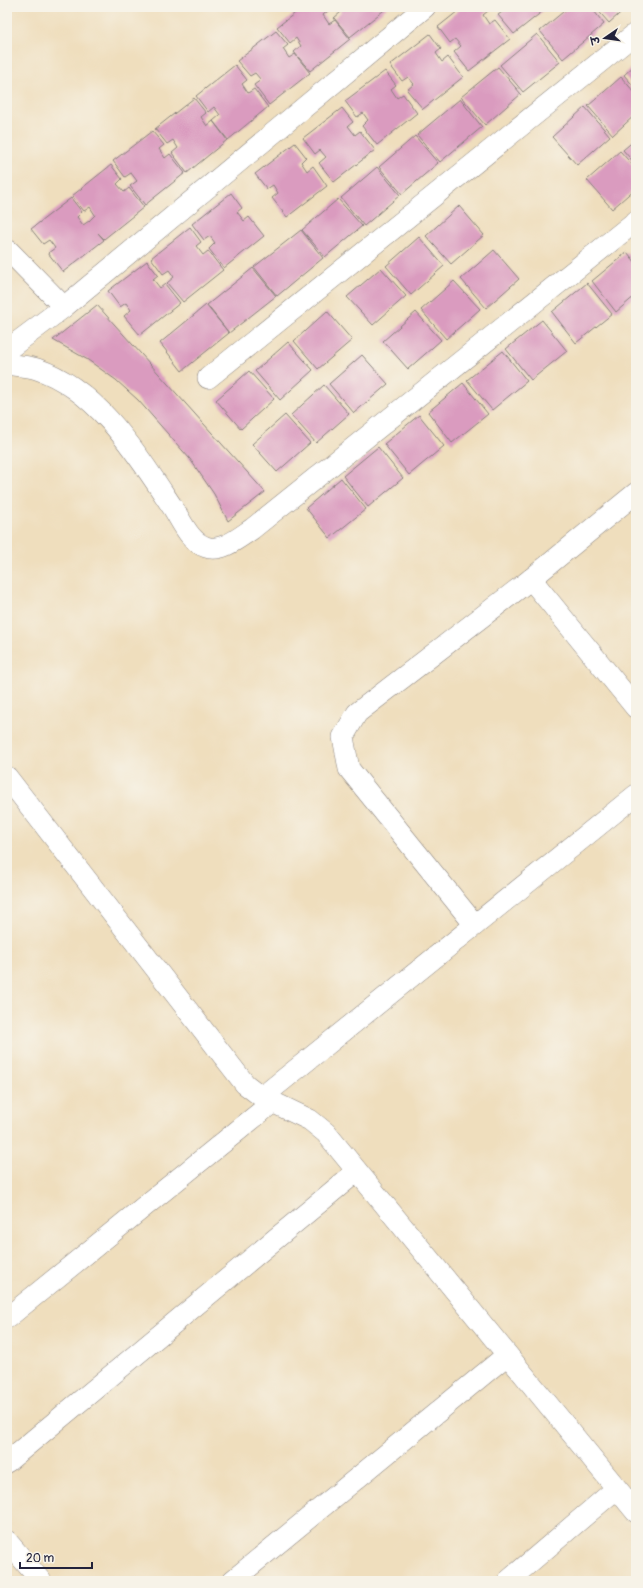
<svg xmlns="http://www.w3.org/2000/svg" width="643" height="1588" viewBox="0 0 643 1588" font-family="Pangolin,'Playpen Sans Deva',sans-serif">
<rect width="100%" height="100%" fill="#f7f3e8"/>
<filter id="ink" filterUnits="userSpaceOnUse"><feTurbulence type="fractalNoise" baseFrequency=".025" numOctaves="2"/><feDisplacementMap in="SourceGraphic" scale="8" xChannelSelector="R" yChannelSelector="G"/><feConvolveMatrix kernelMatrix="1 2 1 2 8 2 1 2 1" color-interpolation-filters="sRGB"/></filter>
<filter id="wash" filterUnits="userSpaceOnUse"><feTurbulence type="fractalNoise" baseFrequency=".012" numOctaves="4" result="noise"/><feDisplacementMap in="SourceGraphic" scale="16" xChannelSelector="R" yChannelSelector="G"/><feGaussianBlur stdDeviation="0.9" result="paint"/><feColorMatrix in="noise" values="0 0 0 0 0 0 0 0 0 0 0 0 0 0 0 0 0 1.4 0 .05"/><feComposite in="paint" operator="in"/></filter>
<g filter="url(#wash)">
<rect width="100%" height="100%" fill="#efdebd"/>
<g id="blocks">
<g fill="#da9bbf">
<polygon points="303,7 325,7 328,11 323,15 329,24 335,20 350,39 310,71 294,52 301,46 296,38 290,43 277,27"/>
<polygon points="338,7 388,7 350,37 334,18 341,12"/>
<polygon points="463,7 485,7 488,11 483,15 489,24 495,20 510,39 469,71 454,52 461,46 455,39 450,43 438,27"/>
<polygon points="503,7 548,7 514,34 498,15 505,10"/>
<polygon points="569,7 591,7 604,24 563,59 540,31"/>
<polygon points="595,7 627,7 609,23"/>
<polygon points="276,31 288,45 283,49 289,58 295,54 310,73 269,105 254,85 261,80 255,73 250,76 237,61"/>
<polygon points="430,34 441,49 436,53 442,62 448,57 463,77 423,109 407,90 414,84 408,77 402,81 390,65"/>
<polygon points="537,34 560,62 523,92 500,65"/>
<polygon points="636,64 636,89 624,75"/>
<polygon points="235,65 247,80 242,84 248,93 254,89 268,107 228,140 213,121 220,115 214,107 208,112 196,96"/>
<polygon points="498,67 521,94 485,125 461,97"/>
<polygon points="385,71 396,85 391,89 397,98 403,94 417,113 377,145 362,126 368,120 363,113 357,117 345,101"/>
<polygon points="621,77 636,94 636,114 613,135 588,106"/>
<polygon points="194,98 206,113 201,117 207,126 213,121 227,140 187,173 172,153 178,148 173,140 167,144 155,129"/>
<polygon points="460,99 482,127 440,162 417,135"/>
<polygon points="585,107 610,136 577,165 552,137"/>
<polygon points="342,108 353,122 348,126 355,135 360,131 375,150 334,182 319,163 326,157 320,150 315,154 303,138"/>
<polygon points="152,131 164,145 159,149 165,158 170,154 185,173 145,205 130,186 137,181 131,173 125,177 113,161"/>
<polygon points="415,136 438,163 402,194 379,167"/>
<polygon points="636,139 636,165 623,150"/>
<polygon points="295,143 306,157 301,162 307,171 313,166 327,186 287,217 272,198 278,193 273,185 267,189 255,174"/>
<polygon points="620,151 636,169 636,188 612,209 587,180"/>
<polygon points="111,165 122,179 117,184 124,192 129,188 144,207 104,239 98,233 104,240 63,272 48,253 55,248 49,240 43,244 31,229 71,198 82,212 77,217 83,225 89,221 95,215 90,207 84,211 72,196"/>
<polygon points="377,167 400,195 364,226 341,198"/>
<polygon points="231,193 242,208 237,212 244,221 249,217 264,236 224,268 209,249 215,243 210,236 204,240 192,224"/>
<polygon points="338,199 362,226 325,257 302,230"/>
<polygon points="459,206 484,235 451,264 426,236"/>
<polygon points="190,227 201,242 196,246 203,255 208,251 223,270 183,302 167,283 174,277 169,270 163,274 151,258"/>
<polygon points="301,230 323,258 277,296 254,267"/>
<polygon points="419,237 444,266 411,295 386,266"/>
<polygon points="494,250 519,279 486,308 461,279"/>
<polygon points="627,252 636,263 636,295 616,312 592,281"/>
<polygon points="147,261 158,275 153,279 160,288 165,284 180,303 140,335 124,316 131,310 126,303 120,307 108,291"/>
<polygon points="253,268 276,296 229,333 207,305"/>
<polygon points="381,268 406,296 373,325 347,297"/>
<polygon points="454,281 480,309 446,339 421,310"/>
<polygon points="587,283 612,314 576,343 552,312"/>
<polygon points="97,305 265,492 228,521 214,494 190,459 138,400 116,380 88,360 53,340"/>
<polygon points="206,305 229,333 182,371 160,343"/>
<polygon points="327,311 352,340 318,369 294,341"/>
<polygon points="416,312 441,340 408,369 383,341"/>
<polygon points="542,320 567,351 531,380 506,349"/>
<polygon points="288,342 313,370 280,400 255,371"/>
<polygon points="503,351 527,381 492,410 467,380"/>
<polygon points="362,355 388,384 354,413 329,384"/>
<polygon points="249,371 274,399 241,429 216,400"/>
<polygon points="463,383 488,414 452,443 428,412"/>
<polygon points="324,385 349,414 316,443 291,415"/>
<polygon points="285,415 310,443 277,472 252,444"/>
<polygon points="419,415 444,446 409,475 384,444"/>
<polygon points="378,447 403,478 368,507 343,476"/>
<polygon points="341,478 366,509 330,538 306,508"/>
</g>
</g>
</g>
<g filter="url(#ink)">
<use href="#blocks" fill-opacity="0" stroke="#88807c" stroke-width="1"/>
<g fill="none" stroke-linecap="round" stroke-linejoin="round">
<defs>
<g id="minor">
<polyline points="9,251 64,307"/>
<polyline points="7,350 64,307 425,7"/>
<path d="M7,364C17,366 28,366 37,369C98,389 139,457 173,508C182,522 190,542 206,547C221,553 240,537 252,529L636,221"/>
<polyline points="208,378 636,33"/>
<polyline points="531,579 636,708"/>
<polyline points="7,777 245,1084 262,1097 310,1120 326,1133 636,1512"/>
<polyline points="475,925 349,769 343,737 357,713 531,579 636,493"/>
<polyline points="262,1097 636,795"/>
<polyline points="7,1318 273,1102"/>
<polyline points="7,1462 356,1172"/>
<polyline points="7,1541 41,1581"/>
<polyline points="232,1581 507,1355"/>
<polyline points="508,1581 616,1489"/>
</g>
</defs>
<use href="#minor" stroke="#88807c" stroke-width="22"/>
<use href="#minor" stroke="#fff" stroke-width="21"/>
</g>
</g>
<rect width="643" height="1588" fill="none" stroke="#f7f3e8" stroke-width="24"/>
<g transform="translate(605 38) rotate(257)" stroke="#f7f3e8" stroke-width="3" paint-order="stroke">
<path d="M0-3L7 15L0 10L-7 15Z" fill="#22223b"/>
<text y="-6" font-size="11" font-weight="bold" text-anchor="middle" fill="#22223b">उ</text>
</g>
<path d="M20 1562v6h72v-6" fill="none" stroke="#22223b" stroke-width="2"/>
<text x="26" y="1562" font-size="12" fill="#22223b" stroke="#f7f3e8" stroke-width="3" paint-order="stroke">20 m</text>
</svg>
